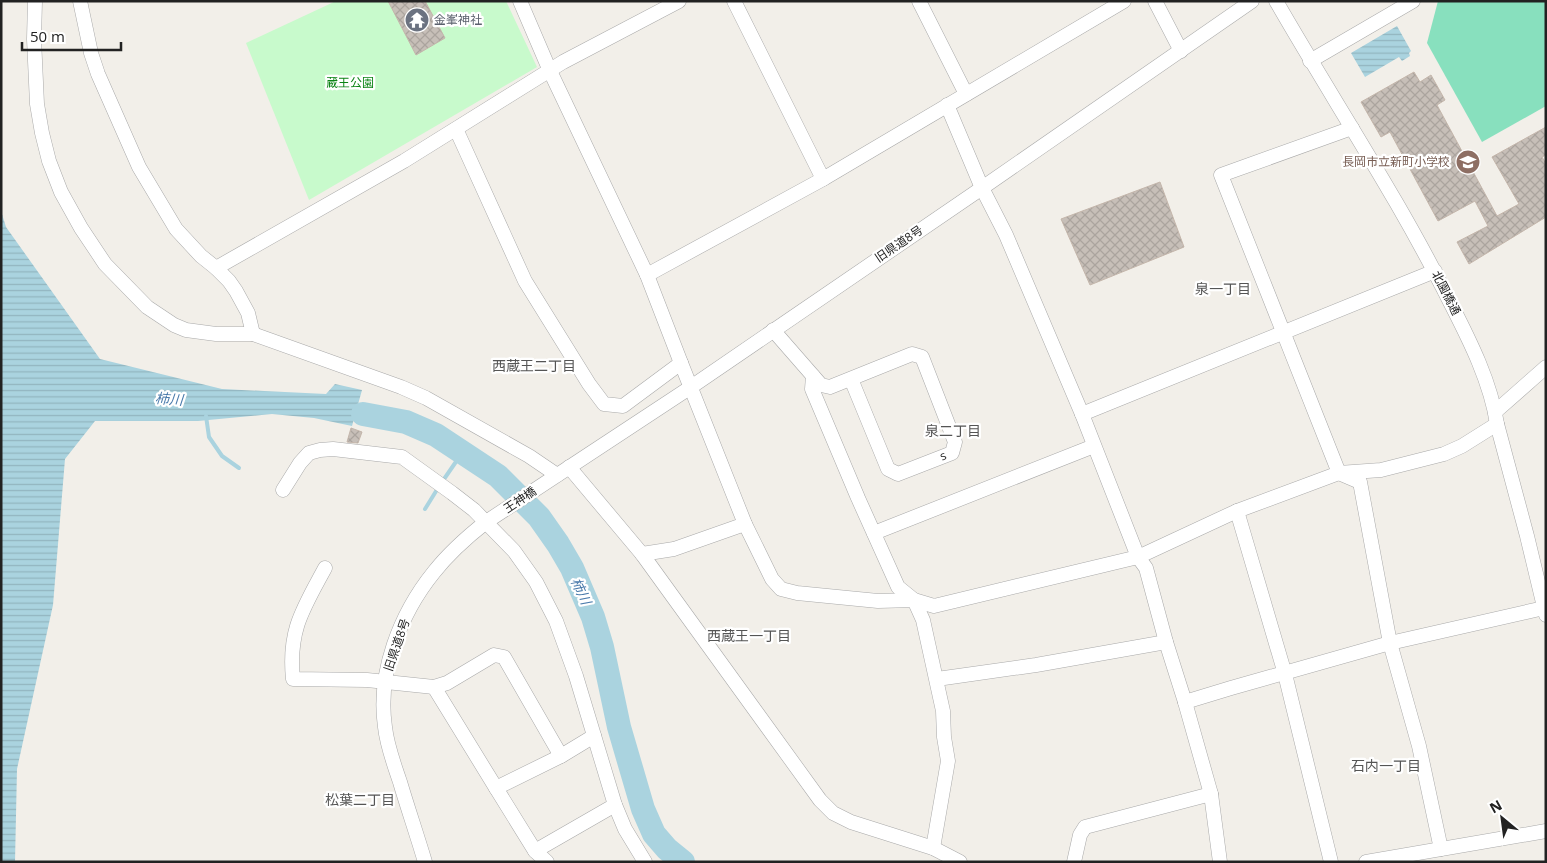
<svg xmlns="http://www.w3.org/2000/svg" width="1547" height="863" viewBox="0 0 1547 863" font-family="'Open Sans','Noto Sans JP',sans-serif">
<defs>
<pattern id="water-rules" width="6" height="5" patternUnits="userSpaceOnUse" patternTransform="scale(1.25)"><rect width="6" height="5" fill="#aad3df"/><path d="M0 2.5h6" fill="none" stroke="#92b5bf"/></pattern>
<pattern id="building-cross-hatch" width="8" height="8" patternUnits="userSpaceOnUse" patternTransform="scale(1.25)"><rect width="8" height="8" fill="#c7bfb8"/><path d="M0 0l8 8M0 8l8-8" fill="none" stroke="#aba49e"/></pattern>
</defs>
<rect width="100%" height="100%" fill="#f2efe9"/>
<polygon fill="#c8facc" points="336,1 506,1 537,67 309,200 246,43"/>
<polygon fill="#88e0be" points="1438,1 1546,1 1546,106 1482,142 1427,43"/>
<g fill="url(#water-rules)">
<polygon points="1397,26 1411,51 1409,53 1410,56 1402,61 1399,57 1365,77 1351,53"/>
<polygon points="1,211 6,227 100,359 222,389 326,394 335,384 362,390 352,426 314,418 272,414 198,421 95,421 65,459 53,605 17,769 15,862 1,862"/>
</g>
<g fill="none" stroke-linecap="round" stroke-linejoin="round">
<g stroke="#aad3df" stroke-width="4">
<polyline points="206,416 209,437 222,456 239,468"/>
<polyline points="442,482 462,453"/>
<polyline points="425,509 438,488"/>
</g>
<polyline stroke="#aad3df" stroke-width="24" points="363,414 406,422 436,435 498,476 539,517 558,544 572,568 593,617 602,647 619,727 643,809 654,834 667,849 683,862"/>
</g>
<g fill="url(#building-cross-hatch)" stroke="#c4b6ab">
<polygon points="388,1 425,1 445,38 416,55"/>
<polygon points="1414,72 1420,82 1431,75 1445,100 1437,105 1497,216 1519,204 1492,157 1546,127 1546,155 1542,157 1546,164 1546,217 1469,264 1457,242 1488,226 1475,201 1438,221 1390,132 1381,137 1361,102"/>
<polygon points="1160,182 1184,247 1090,285 1061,219"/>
<polygon points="351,428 362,432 358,443 347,442"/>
</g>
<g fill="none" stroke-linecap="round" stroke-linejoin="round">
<defs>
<g id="minor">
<polyline points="35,1 34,39 37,104 42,133 49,161 61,192 81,228 105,264 147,307 174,325 186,330 216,334 253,334 401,387 426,398 529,456 557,475"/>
<polyline points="80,1 91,53 98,74 139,167 176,229 201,256 216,268 229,281 236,291 248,313 253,334"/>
<polyline points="520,1 550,71 647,275 681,363 745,524 772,579 781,589 797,593 878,601 914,600 934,606 1138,557 1237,511 1339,473 1381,470 1444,454 1462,446 1497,424"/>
<polyline points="734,1 823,179"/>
<polyline points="919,1 966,94"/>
<polyline points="1155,1 1181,51"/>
<path d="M1276,1C1334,102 1399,199 1451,304C1470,341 1491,383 1497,424L1527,536L1546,615"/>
<polyline points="1310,61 1413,1"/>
<polyline points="947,105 982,188 1006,235 1082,414 1138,557 1146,568 1166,642 1185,702 1211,794 1220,862"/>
<polyline points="1352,128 1221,175 1339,473 1360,482 1390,643 1419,746 1441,849"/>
<polyline points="456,129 525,281 589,384 604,404 623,406 681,363"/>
<polyline points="216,268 404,161 563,62 679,1"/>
<polyline points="647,275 823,179 1124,1"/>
<polyline points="773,330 821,385 830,387 912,354 922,357 955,442 952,453 898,474 888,469 851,379"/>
<polyline points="813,376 812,389 858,498 898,587 914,600 923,620 943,711 944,737 948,761 933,848"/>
<polyline points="1495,412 1546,367"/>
<polyline points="1082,414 1435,271"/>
<polyline points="569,467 642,554 820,800 833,813 851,822 933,848 960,862"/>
<polyline points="283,490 300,463 309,453 320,450 333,449 402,457 452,493 474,510 514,551 536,582 556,621 576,676 615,805 625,829 645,862"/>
<polyline points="1237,511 1285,674 1331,862"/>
<polyline points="874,533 1094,446"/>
<polyline points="642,554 674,549 745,524"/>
<path d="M325,568C303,609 288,630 293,679L367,680L434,687L447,683L494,655L504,657L561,756"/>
<polyline points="937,679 1036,665 1166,642"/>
<polyline points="434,687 496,788 561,756 594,736"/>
<polyline points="1185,702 1231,688 1390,643 1544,608"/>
<polyline points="496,788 535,851 547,862"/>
<polyline points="535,851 615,805"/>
<path d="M425,862C417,835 408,809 400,782C394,764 387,746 385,727C377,673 400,614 434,572C449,553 467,537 486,522L691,387L982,188L1252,1"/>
<polyline points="1074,862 1080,835 1085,827 1211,794"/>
<polyline points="1366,862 1546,831"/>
</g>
</defs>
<use href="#minor" stroke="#a9a9a9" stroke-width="15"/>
<use href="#minor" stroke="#fff" stroke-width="14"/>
</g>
<defs>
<symbol id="temple-disc" viewBox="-11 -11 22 22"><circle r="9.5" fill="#6b7280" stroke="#fff"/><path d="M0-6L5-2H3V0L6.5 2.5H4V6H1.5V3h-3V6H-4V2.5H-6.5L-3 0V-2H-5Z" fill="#fff"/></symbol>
<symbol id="school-disc" viewBox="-11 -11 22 22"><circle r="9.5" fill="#8d6e63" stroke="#fff"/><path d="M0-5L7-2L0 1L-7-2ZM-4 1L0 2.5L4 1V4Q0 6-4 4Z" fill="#fff"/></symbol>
</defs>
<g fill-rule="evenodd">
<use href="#temple-disc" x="403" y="6" width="28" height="28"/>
<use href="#school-disc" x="1454" y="148" width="28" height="28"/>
</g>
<g text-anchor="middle" stroke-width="4.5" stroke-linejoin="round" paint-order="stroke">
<g font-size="12" fill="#5b616d" stroke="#fff" text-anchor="start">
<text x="434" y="24">金峯神社</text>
</g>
<g font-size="12" fill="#0c8416" stroke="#fff">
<text x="350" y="87">蔵王公園</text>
</g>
<g font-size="12" fill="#785e54" stroke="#fff" text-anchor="end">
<text x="1450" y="166">長岡市立新町小学校</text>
</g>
<g font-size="12" fill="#222" stroke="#fff">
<text transform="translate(899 244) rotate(-34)" y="4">旧県道8号</text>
<text transform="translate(1446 293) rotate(63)" y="4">北園橋通</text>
<text transform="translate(943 456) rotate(-23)" y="4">s</text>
<text transform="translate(520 500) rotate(-34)" y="4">王神橋</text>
<text transform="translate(397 645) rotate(-71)" y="4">旧県道8号</text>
</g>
<g font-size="14" fill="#555" stroke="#fff">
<text x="1223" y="294">泉一丁目</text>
<text x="534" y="371">西蔵王二丁目</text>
<text x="953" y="436">泉二丁目</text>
<text x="749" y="641">西蔵王一丁目</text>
<text x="1386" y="771">石内一丁目</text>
<text x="360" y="805">松葉二丁目</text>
</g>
<g font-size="14" font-style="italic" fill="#4a7aab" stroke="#fff">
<text transform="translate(169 399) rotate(4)" y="5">柿川</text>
<text transform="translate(581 591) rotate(65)" y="5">柿川</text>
</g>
</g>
<rect width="1547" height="863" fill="none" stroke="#222222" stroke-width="5"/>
<g transform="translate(1502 818) rotate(331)" stroke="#ffffff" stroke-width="4" paint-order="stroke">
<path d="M0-4L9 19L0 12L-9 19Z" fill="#222222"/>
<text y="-8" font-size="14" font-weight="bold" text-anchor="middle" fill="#222222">N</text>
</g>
<path d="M22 42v8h99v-8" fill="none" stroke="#222222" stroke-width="2.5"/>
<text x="30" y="42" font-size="15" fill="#222222" stroke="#ffffff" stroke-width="4" paint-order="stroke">50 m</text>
</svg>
